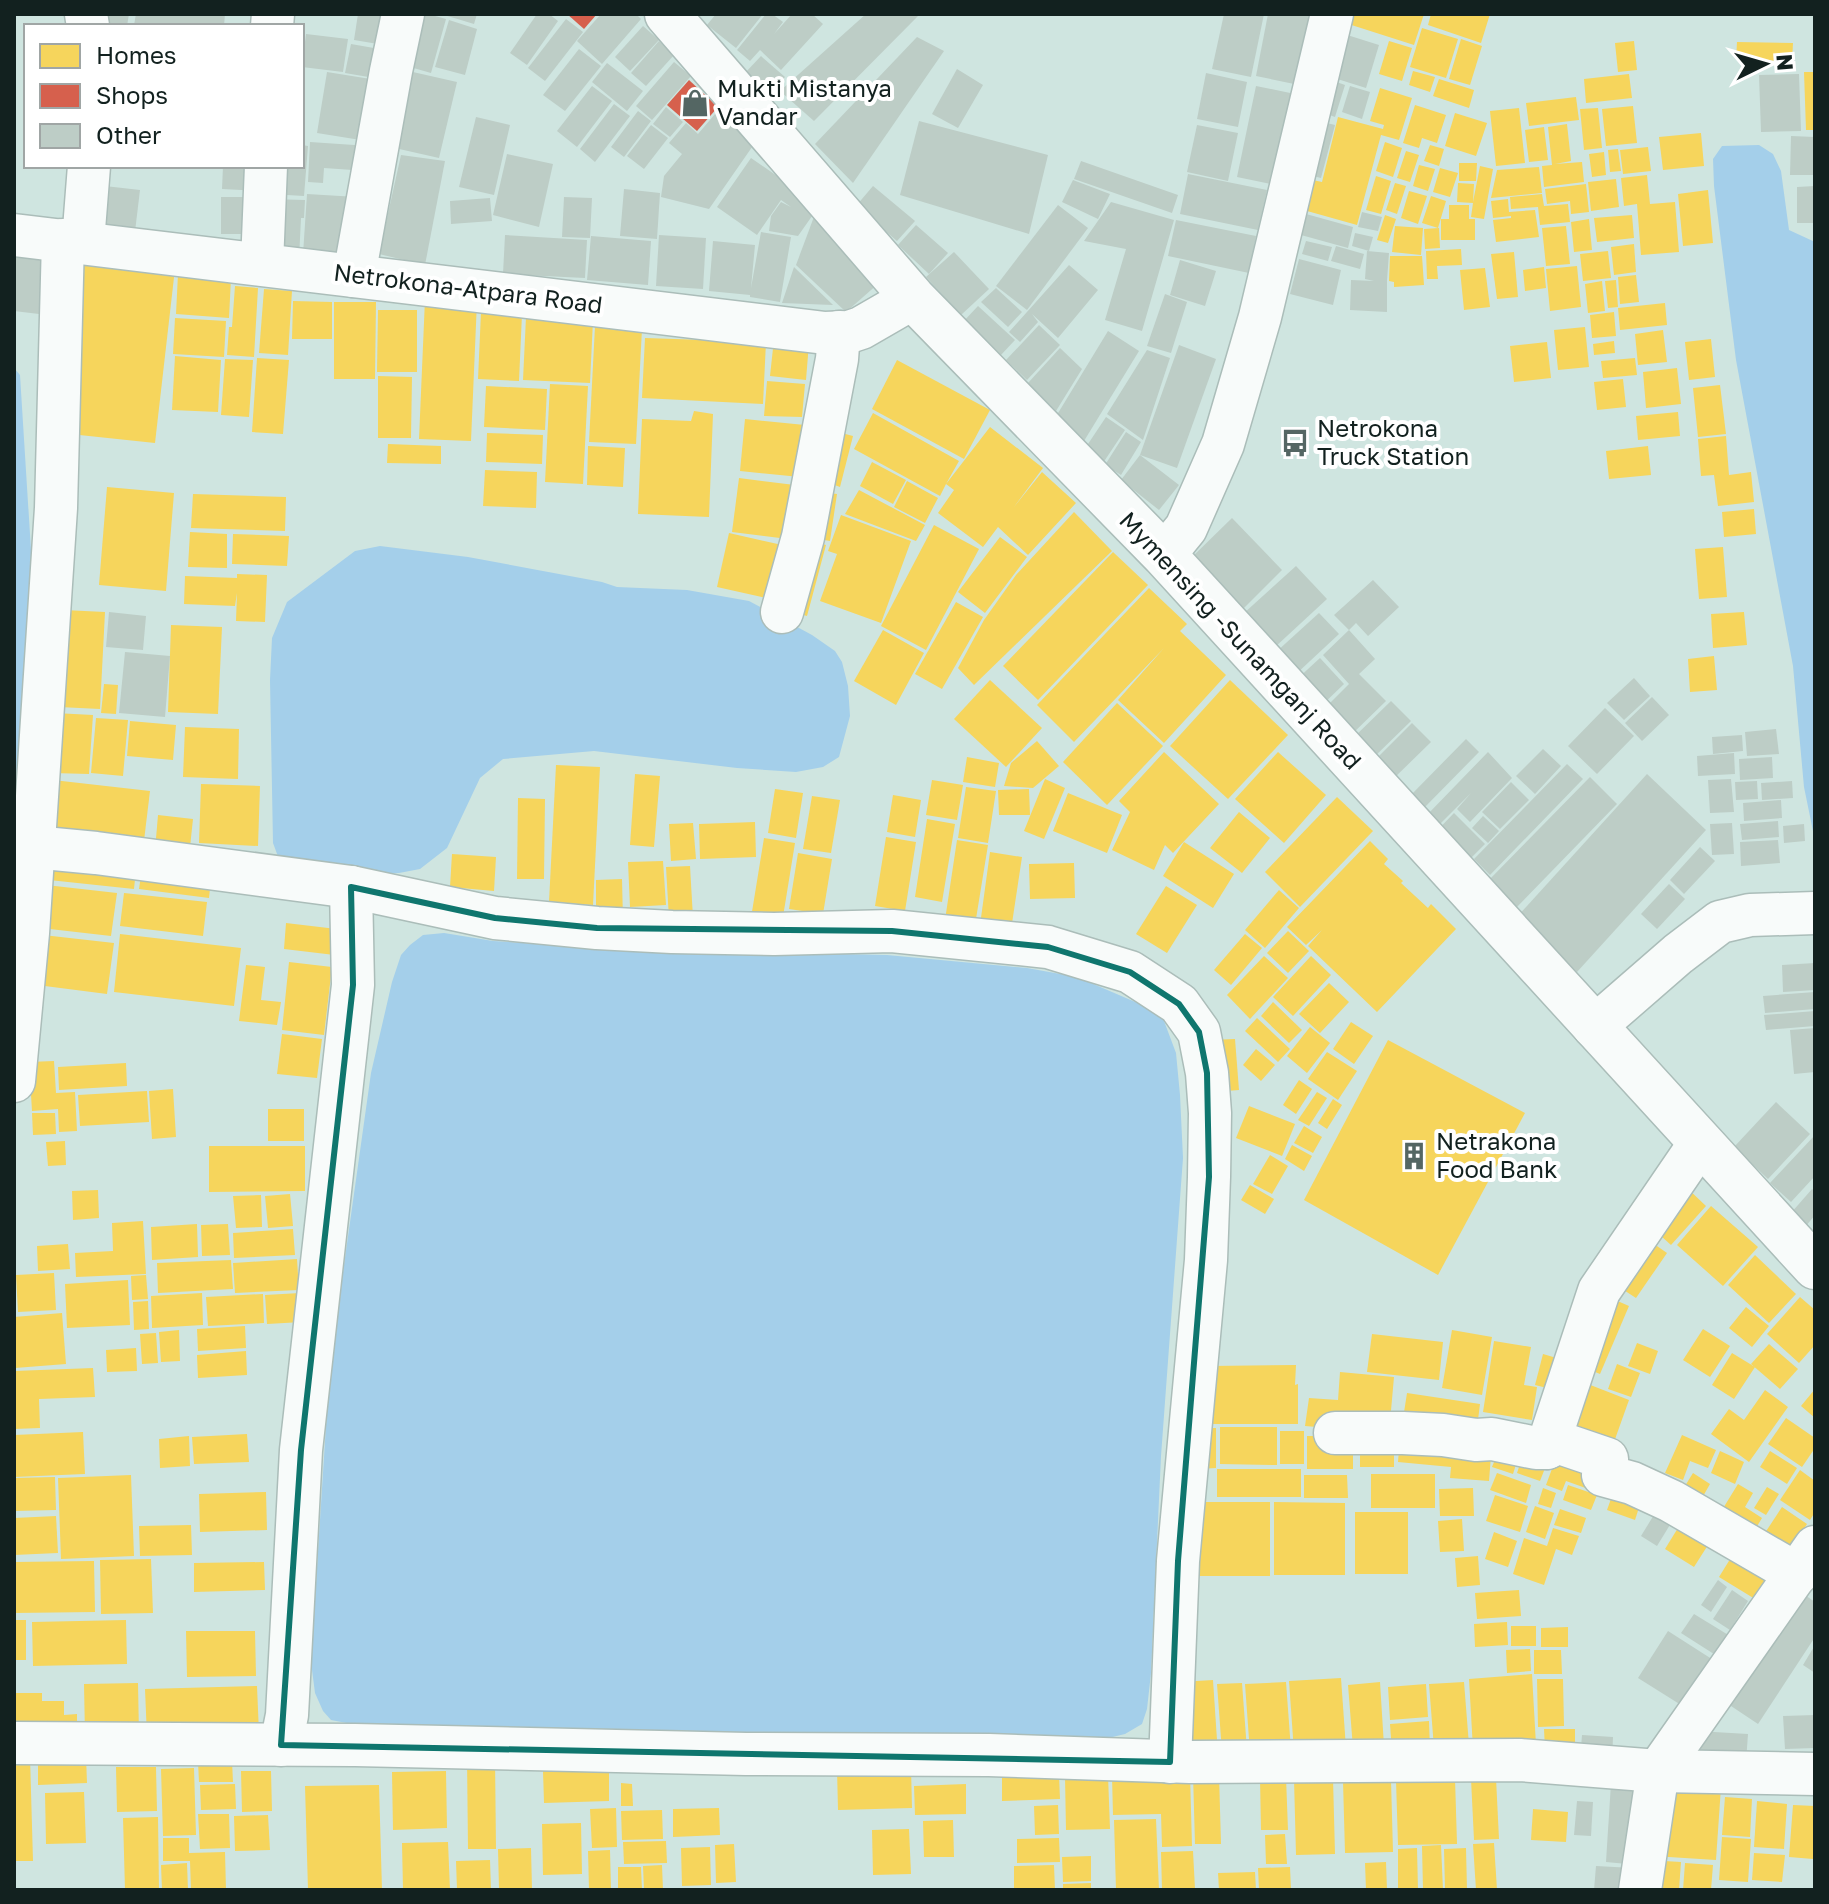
<svg xmlns="http://www.w3.org/2000/svg" width="1829" height="1904" viewBox="0 0 1829 1904" font-family="'Golos Text',sans-serif">
<rect width="100%" height="100%" fill="#cfe5e0"/>
<g fill="#a4cfea">
<polygon points="1759,145 1773,154 1781,171 1789,230 1815,242 1815,841 1804,787 1793,666 1736,360 1714,186 1713,159 1722,146"/>
<polygon points="14,368 20,375 32,566 14,903"/>
<polygon points="380,546 468,557 602,582 617,587 687,590 749,601 812,635 835,651 842,662 848,686 850,716 839,757 823,767 796,772 737,768 594,751 503,759 480,778 447,848 420,869 399,873 339,876 280,862 273,843 270,680 272,638 287,602 355,551"/>
<polygon points="444,933 493,941 676,953 793,953 887,955 1027,968 1077,977 1161,1013 1176,1053 1180,1095 1183,1158 1161,1456 1151,1673 1147,1709 1142,1724 1125,1734 1100,1740 736,1740 357,1725 331,1720 323,1711 315,1693 311,1662 327,1410 343,1272 371,1073 392,982 401,955 410,945 423,935"/>
</g>
<g fill="#f6d55c">
<polygon points="1341,14 1424,14 1414,45 1339,21"/>
<polygon points="1431,14 1490,14 1481,43 1428,25"/>
<polygon points="1422,28 1458,39 1446,78 1410,67"/>
<polygon points="1461,39 1482,46 1470,85 1449,79"/>
<polygon points="1389,41 1412,48 1402,81 1379,74"/>
<polygon points="1634,41 1637,70 1618,72 1615,43"/>
<polygon points="1737,42 1793,43 1792,61 1736,60"/>
<polygon points="1413,71 1435,77 1430,92 1409,85"/>
<polygon points="1804,72 1815,72 1815,130 1806,130"/>
<polygon points="1629,74 1632,98 1586,103 1584,79"/>
<polygon points="1439,79 1474,90 1469,108 1433,96"/>
<polygon points="1380,88 1412,98 1399,140 1381,135 1357,225 1300,209 1308,179 1322,182 1338,117 1383,129 1384,125 1370,121"/>
<polygon points="1576,97 1579,120 1529,126 1526,103"/>
<polygon points="1415,105 1446,115 1437,143 1422,138 1419,148 1403,143"/>
<polygon points="1633,106 1637,143 1606,146 1602,109"/>
<polygon points="1519,108 1525,163 1496,166 1490,111"/>
<polygon points="1598,108 1602,148 1584,150 1580,109"/>
<polygon points="1455,113 1487,123 1476,156 1445,146"/>
<polygon points="1567,124 1571,161 1555,164 1582,162 1584,182 1544,187 1542,166 1552,165 1548,127"/>
<polygon points="1544,127 1548,160 1529,162 1525,130"/>
<polygon points="1701,133 1704,166 1663,170 1659,137"/>
<polygon points="1385,142 1402,148 1393,177 1376,171"/>
<polygon points="1430,145 1444,149 1439,166 1424,161"/>
<polygon points="1648,147 1651,171 1623,174 1620,150"/>
<polygon points="1618,149 1621,171 1610,172 1608,150"/>
<polygon points="1406,151 1419,155 1410,182 1397,178"/>
<polygon points="1604,152 1606,175 1592,177 1589,154"/>
<polygon points="1459,163 1477,163 1476,181 1459,181"/>
<polygon points="1419,165 1435,169 1428,191 1413,186"/>
<polygon points="1480,166 1493,169 1484,219 1471,217 1473,203 1457,202 1458,183 1474,184 1473,202"/>
<polygon points="1539,167 1542,193 1491,198 1497,170"/>
<polygon points="1440,168 1458,173 1450,197 1433,192"/>
<polygon points="1647,175 1650,204 1675,202 1679,252 1641,255 1637,204 1624,206 1621,178"/>
<polygon points="1376,176 1391,181 1381,214 1366,210"/>
<polygon points="1616,179 1619,207 1591,211 1588,182"/>
<polygon points="1395,183 1406,186 1397,214 1386,210"/>
<polygon points="1586,184 1589,212 1571,214 1570,201 1547,204 1545,189"/>
<polygon points="1708,190 1713,243 1683,246 1678,194"/>
<polygon points="1409,191 1427,196 1418,224 1401,218"/>
<polygon points="1542,194 1544,206 1568,204 1570,222 1540,225 1538,207 1511,209 1510,197"/>
<polygon points="1431,196 1446,201 1438,228 1422,223"/>
<polygon points="1508,199 1509,212 1535,210 1539,237 1496,242 1493,220 1511,218 1511,216 1493,218 1491,201"/>
<polygon points="1449,205 1469,205 1469,219 1475,219 1475,240 1441,240 1441,219 1449,219"/>
<polygon points="1385,215 1396,219 1388,243 1377,240"/>
<polygon points="1632,215 1634,238 1597,242 1594,218"/>
<polygon points="1589,219 1592,250 1574,252 1571,222"/>
<polygon points="1395,226 1423,228 1421,255 1392,252"/>
<polygon points="1566,226 1570,264 1546,266 1542,228"/>
<polygon points="1439,228 1440,248 1425,249 1424,229"/>
<polygon points="1634,244 1636,272 1614,275 1611,247"/>
<polygon points="1461,249 1462,265 1437,266 1438,279 1427,279 1426,251"/>
<polygon points="81,250 176,260 155,443 70,434"/>
<polygon points="1608,251 1611,278 1583,281 1580,254"/>
<polygon points="1514,252 1518,297 1497,299 1491,254"/>
<polygon points="1390,256 1422,256 1424,285 1394,287 1394,282 1389,281"/>
<polygon points="1577,266 1581,307 1550,311 1546,269"/>
<polygon points="1544,267 1546,288 1525,291 1523,270"/>
<polygon points="1485,268 1490,307 1464,310 1460,270"/>
<polygon points="178,274 231,278 229,318 176,314"/>
<polygon points="1636,275 1639,302 1620,304 1618,277"/>
<polygon points="1616,280 1618,307 1608,308 1605,281"/>
<polygon points="1602,281 1605,311 1588,313 1585,284"/>
<polygon points="235,286 258,288 254,357 227,355 229,327 232,327"/>
<polygon points="264,289 292,291 288,355 259,353"/>
<polygon points="425,299 477,301 471,441 419,439"/>
<polygon points="293,301 332,302 332,339 292,339"/>
<polygon points="334,302 376,302 375,379 334,379"/>
<polygon points="1665,303 1667,325 1620,330 1618,308"/>
<polygon points="378,310 417,310 417,372 377,372"/>
<polygon points="481,312 522,314 519,381 478,379"/>
<polygon points="1614,312 1616,336 1592,338 1590,315"/>
<polygon points="526,317 593,320 590,383 523,380"/>
<polygon points="175,318 226,321 224,357 173,354"/>
<polygon points="595,326 642,329 636,444 589,442"/>
<polygon points="1585,327 1589,367 1558,370 1554,330"/>
<polygon points="1663,330 1667,362 1638,365 1635,334"/>
<polygon points="645,338 766,342 763,404 642,398"/>
<polygon points="774,339 809,343 806,380 770,376"/>
<polygon points="1711,339 1715,377 1689,380 1685,342"/>
<polygon points="1614,341 1615,353 1594,355 1593,344"/>
<polygon points="1547,342 1551,378 1514,382 1510,346"/>
<polygon points="175,356 221,360 218,412 172,410"/>
<polygon points="257,358 289,360 283,434 252,432"/>
<polygon points="1635,358 1637,375 1603,378 1601,361"/>
<polygon points="225,359 253,360 249,417 221,415"/>
<polygon points="897,360 990,410 964,459 872,409"/>
<polygon points="1677,368 1681,404 1646,408 1643,372"/>
<polygon points="378,376 412,377 411,438 378,438"/>
<polygon points="1623,379 1626,407 1597,410 1594,382"/>
<polygon points="767,381 805,384 802,417 764,416"/>
<polygon points="550,384 588,386 583,484 545,482"/>
<polygon points="1720,385 1726,434 1698,437 1693,388"/>
<polygon points="486,386 547,389 545,430 484,427"/>
<polygon points="694,411 713,414 709,517 638,514 642,419 691,421"/>
<polygon points="1678,412 1680,436 1638,440 1636,416"/>
<polygon points="873,413 959,461 946,484 990,427 1043,468 1014,507 1042,472 1076,503 1028,555 998,527 983,547 938,513 954,490 946,484 940,496 854,449"/>
<polygon points="745,419 815,426 810,478 740,471"/>
<polygon points="826,429 853,436 840,487 816,478"/>
<polygon points="487,433 543,435 542,464 486,462"/>
<polygon points="1726,436 1729,475 1751,472 1754,502 1718,506 1714,475 1701,476 1698,439"/>
<polygon points="388,444 441,446 441,464 387,463"/>
<polygon points="588,446 625,448 623,487 587,485"/>
<polygon points="1648,446 1651,475 1609,479 1606,451"/>
<polygon points="872,462 906,480 893,504 860,486"/>
<polygon points="485,470 537,472 536,508 483,506"/>
<polygon points="739,478 803,486 796,540 732,532"/>
<polygon points="907,481 938,498 925,523 894,507"/>
<polygon points="107,487 174,493 166,591 99,585"/>
<polygon points="859,490 925,525 916,541 845,514"/>
<polygon points="814,491 837,494 830,541 807,537"/>
<polygon points="193,494 286,497 285,531 191,528"/>
<polygon points="1754,509 1756,534 1724,537 1722,512"/>
<polygon points="1074,512 1112,551 974,685 958,668 984,620 1016,575"/>
<polygon points="841,515 911,541 881,623 820,601 837,554 828,551"/>
<polygon points="934,525 979,549 926,650 881,626"/>
<polygon points="190,532 227,534 227,568 188,567"/>
<polygon points="729,533 791,547 779,601 717,587"/>
<polygon points="233,534 289,536 287,566 232,564"/>
<polygon points="1000,537 1027,557 985,613 958,592"/>
<polygon points="807,539 826,545 807,616 787,610"/>
<polygon points="1723,547 1727,597 1699,599 1695,549"/>
<polygon points="1113,552 1148,585 1038,700 1003,666"/>
<polygon points="237,574 267,575 265,622 236,621 237,593 235,606 184,604 185,576 237,578"/>
<polygon points="1149,588 1187,624 1180,631 1226,675 1164,743 1118,700 1164,648 1074,742 1037,705"/>
<polygon points="956,602 983,617 942,689 915,674"/>
<polygon points="64,610 105,612 100,709 59,707"/>
<polygon points="1744,612 1747,645 1713,648 1711,614"/>
<polygon points="171,625 222,627 218,714 168,712"/>
<polygon points="883,630 924,653 896,705 854,681"/>
<polygon points="1714,656 1717,690 1690,692 1688,659"/>
<polygon points="990,680 1042,728 1006,767 954,719"/>
<polygon points="1230,680 1288,735 1228,799 1170,746"/>
<polygon points="104,684 118,685 116,714 101,713"/>
<polygon points="1117,703 1163,746 1107,805 1063,762"/>
<polygon points="55,713 93,715 89,774 52,773"/>
<polygon points="96,718 128,720 123,776 91,773"/>
<polygon points="130,721 176,725 173,760 127,756"/>
<polygon points="185,727 239,729 238,779 183,777"/>
<polygon points="1037,741 1059,766 1033,788 1004,786 1011,763"/>
<polygon points="1164,752 1219,804 1173,853 1165,845 1154,870 1112,850 1130,812 1119,801"/>
<polygon points="1278,752 1326,795 1284,843 1235,799"/>
<polygon points="967,757 999,763 995,787 963,782"/>
<polygon points="556,765 600,767 593,905 549,902"/>
<polygon points="635,774 660,776 654,847 630,845"/>
<polygon points="1045,779 1065,788 1044,839 1024,831"/>
<polygon points="53,780 150,791 143,849 47,837"/>
<polygon points="932,780 963,785 957,820 926,815"/>
<polygon points="201,784 260,786 258,846 199,843"/>
<polygon points="966,787 996,791 988,843 958,838"/>
<polygon points="775,789 803,793 796,838 768,833"/>
<polygon points="1029,789 1030,815 999,815 998,790"/>
<polygon points="1068,793 1122,815 1107,853 1053,831"/>
<polygon points="893,795 921,800 915,837 887,832"/>
<polygon points="812,796 840,800 831,853 803,849"/>
<polygon points="1337,797 1373,831 1300,907 1265,872"/>
<polygon points="518,798 545,799 544,879 517,879"/>
<polygon points="1239,812 1270,838 1242,873 1210,848"/>
<polygon points="158,815 193,819 188,866 154,862"/>
<polygon points="927,819 955,824 942,902 915,897"/>
<polygon points="755,822 756,857 700,859 699,824"/>
<polygon points="693,823 696,859 671,861 669,824"/>
<polygon points="886,837 916,842 905,911 875,906"/>
<polygon points="764,838 795,843 781,929 750,924"/>
<polygon points="957,840 988,845 975,925 945,920"/>
<polygon points="1370,841 1388,859 1384,864 1403,881 1401,883 1428,908 1431,904 1456,929 1377,1012 1308,946 1322,930 1306,945 1287,927"/>
<polygon points="1184,842 1234,874 1213,908 1163,876"/>
<polygon points="52,851 137,860 134,889 49,880"/>
<polygon points="990,852 1022,857 1011,930 980,925"/>
<polygon points="798,853 832,859 823,914 789,909"/>
<polygon points="452,854 496,857 494,891 450,887"/>
<polygon points="663,861 666,905 630,907 628,862"/>
<polygon points="143,862 212,870 209,898 139,889"/>
<polygon points="1074,863 1075,898 1030,899 1029,864"/>
<polygon points="690,866 693,918 669,919 666,867"/>
<polygon points="622,879 623,920 596,920 596,880"/>
<polygon points="46,885 117,893 111,936 41,928"/>
<polygon points="1166,886 1197,905 1167,953 1136,934"/>
<polygon points="1279,890 1299,908 1265,948 1245,930"/>
<polygon points="124,893 207,902 203,936 120,926"/>
<polygon points="286,923 345,930 343,956 284,949"/>
<polygon points="1288,931 1309,951 1288,973 1267,953"/>
<polygon points="120,934 241,948 234,1006 114,992"/>
<polygon points="1245,934 1262,948 1231,985 1214,970"/>
<polygon points="43,935 114,943 107,994 37,985"/>
<polygon points="1264,956 1288,978 1250,1019 1227,995"/>
<polygon points="1311,956 1331,975 1293,1016 1273,997"/>
<polygon points="289,962 332,967 324,1035 282,1030"/>
<polygon points="246,965 265,967 261,1000 281,1002 277,1025 239,1021"/>
<polygon points="1329,983 1349,1002 1320,1033 1299,1014"/>
<polygon points="1273,1002 1302,1030 1289,1043 1261,1016"/>
<polygon points="1257,1018 1290,1049 1278,1062 1245,1031"/>
<polygon points="1351,1022 1373,1036 1354,1064 1333,1049"/>
<polygon points="1310,1027 1330,1043 1307,1073 1287,1056"/>
<polygon points="282,1034 322,1039 317,1078 277,1074"/>
<polygon points="1235,1039 1239,1090 1214,1092 1210,1040"/>
<polygon points="1388,1040 1525,1113 1438,1275 1304,1200"/>
<polygon points="1256,1049 1275,1065 1261,1081 1243,1065"/>
<polygon points="1327,1052 1357,1071 1338,1100 1308,1079"/>
<polygon points="54,1061 56,1093 75,1092 77,1131 59,1132 58,1109 32,1111 29,1062"/>
<polygon points="126,1063 127,1086 59,1090 58,1067"/>
<polygon points="1299,1080 1312,1089 1296,1114 1283,1105"/>
<polygon points="173,1089 176,1137 152,1139 149,1091"/>
<polygon points="147,1091 149,1122 80,1126 78,1095"/>
<polygon points="1317,1092 1327,1098 1309,1126 1298,1120"/>
<polygon points="1333,1099 1342,1105 1327,1129 1318,1123"/>
<polygon points="1249,1106 1295,1124 1282,1156 1236,1138"/>
<rect x="268" y="1109" width="36" height="32"/>
<polygon points="32,1113 55,1113 56,1134 33,1135"/>
<polygon points="1304,1126 1322,1137 1313,1153 1294,1143"/>
<polygon points="65,1141 66,1165 48,1166 46,1142"/>
<polygon points="1292,1145 1312,1156 1304,1171 1285,1159"/>
<polygon points="209,1146 305,1146 305,1191 209,1192"/>
<polygon points="1270,1155 1288,1166 1272,1194 1253,1184"/>
<polygon points="1250,1185 1274,1199 1265,1214 1241,1200"/>
<polygon points="1686,1187 1706,1206 1671,1245 1651,1227"/>
<polygon points="98,1190 99,1218 73,1220 72,1191"/>
<polygon points="290,1194 293,1226 268,1228 265,1196"/>
<polygon points="261,1195 262,1227 236,1228 233,1196"/>
<polygon points="1711,1206 1758,1247 1723,1286 1677,1245"/>
<polygon points="143,1221 146,1274 76,1277 75,1253 113,1251 112,1223"/>
<polygon points="197,1224 198,1257 152,1260 151,1227"/>
<polygon points="228,1224 230,1255 202,1256 201,1225"/>
<polygon points="293,1229 295,1255 234,1258 233,1233"/>
<polygon points="1644,1237 1667,1253 1636,1298 1613,1283"/>
<polygon points="68,1244 70,1269 38,1271 37,1246"/>
<polygon points="1755,1255 1796,1294 1769,1323 1728,1285"/>
<polygon points="297,1259 299,1290 235,1293 233,1263"/>
<polygon points="231,1260 233,1289 158,1293 157,1263"/>
<polygon points="54,1273 56,1310 18,1312 16,1275"/>
<polygon points="146,1275 148,1299 132,1300 131,1276"/>
<polygon points="128,1280 130,1325 67,1328 65,1284"/>
<polygon points="202,1293 203,1325 152,1328 151,1296"/>
<polygon points="300,1293 302,1322 267,1324 265,1295"/>
<polygon points="263,1294 264,1323 208,1326 206,1297"/>
<polygon points="1606,1296 1629,1306 1600,1374 1578,1365"/>
<polygon points="1800,1297 1815,1310 1815,1345 1799,1363 1767,1334"/>
<polygon points="148,1301 149,1329 134,1330 133,1302"/>
<polygon points="1746,1307 1769,1326 1752,1347 1729,1328"/>
<polygon points="62,1313 66,1364 15,1368 14,1317"/>
<polygon points="245,1326 246,1348 198,1351 197,1329"/>
<polygon points="1703,1329 1730,1346 1710,1377 1683,1360"/>
<polygon points="179,1330 180,1361 161,1362 159,1332"/>
<polygon points="1452,1330 1492,1337 1482,1395 1442,1388"/>
<polygon points="156,1333 158,1363 142,1364 140,1334"/>
<polygon points="1372,1334 1443,1342 1439,1380 1367,1372"/>
<polygon points="1494,1341 1531,1347 1524,1385 1537,1387 1532,1420 1483,1412"/>
<polygon points="1637,1343 1658,1351 1650,1374 1628,1366"/>
<polygon points="1769,1344 1798,1369 1780,1389 1751,1364"/>
<polygon points="136,1348 137,1371 107,1372 106,1350"/>
<polygon points="246,1351 247,1375 198,1378 197,1355"/>
<polygon points="1732,1353 1755,1367 1734,1399 1712,1385"/>
<polygon points="1543,1354 1570,1362 1563,1392 1535,1385"/>
<polygon points="1617,1364 1640,1373 1631,1397 1608,1389"/>
<polygon points="1296,1365 1295,1385 1298,1384 1298,1424 1210,1424 1210,1366"/>
<polygon points="93,1368 95,1397 39,1399 40,1428 14,1429 14,1371"/>
<polygon points="1340,1372 1394,1377 1389,1433 1305,1426 1309,1398 1338,1400"/>
<polygon points="1575,1379 1629,1400 1609,1456 1554,1436"/>
<polygon points="1815,1389 1815,1418 1801,1406"/>
<polygon points="1765,1390 1788,1407 1749,1462 1711,1434 1729,1409 1744,1420"/>
<polygon points="1407,1393 1480,1404 1476,1436 1402,1425"/>
<polygon points="1786,1418 1815,1438 1815,1448 1802,1467 1768,1444"/>
<polygon points="1220,1427 1277,1427 1277,1465 1220,1464"/>
<polygon points="1199,1428 1216,1428 1216,1468 1199,1469"/>
<rect x="1280" y="1431" width="24" height="33"/>
<polygon points="83,1432 85,1474 14,1477 14,1435"/>
<polygon points="247,1434 249,1462 194,1464 192,1437"/>
<polygon points="1682,1435 1716,1450 1708,1468 1690,1461 1683,1480 1665,1473"/>
<polygon points="189,1436 190,1466 160,1468 159,1439"/>
<rect x="1307" y="1436" width="46" height="33"/>
<rect x="1360" y="1436" width="34" height="31"/>
<polygon points="1400,1436 1492,1443 1489,1481 1450,1478 1451,1467 1398,1462"/>
<polygon points="1500,1447 1519,1455 1513,1474 1492,1467"/>
<polygon points="1560,1447 1603,1463 1594,1491 1566,1481 1562,1491 1546,1485"/>
<polygon points="1525,1449 1549,1458 1540,1481 1517,1473"/>
<polygon points="1720,1451 1744,1462 1735,1484 1711,1473"/>
<polygon points="1770,1451 1797,1468 1787,1484 1760,1467"/>
<rect x="1217" y="1469" width="84" height="28"/>
<polygon points="1800,1470 1815,1481 1815,1512 1810,1520 1780,1500"/>
<polygon points="1497,1473 1531,1485 1526,1503 1490,1490"/>
<polygon points="1693,1473 1710,1484 1694,1512 1675,1502"/>
<rect x="1371" y="1474" width="64" height="34"/>
<polygon points="131,1475 134,1556 61,1559 58,1478"/>
<polygon points="1304,1475 1347,1475 1348,1498 1304,1498"/>
<polygon points="55,1477 56,1510 14,1511 14,1478"/>
<polygon points="1617,1482 1644,1492 1635,1520 1607,1510"/>
<polygon points="1738,1484 1753,1493 1745,1507 1762,1518 1747,1543 1714,1523"/>
<polygon points="1568,1485 1597,1495 1591,1510 1563,1500"/>
<polygon points="1767,1487 1779,1494 1766,1515 1754,1508"/>
<polygon points="1473,1488 1474,1516 1440,1516 1439,1489"/>
<polygon points="1543,1488 1556,1493 1551,1508 1538,1504"/>
<polygon points="266,1492 267,1530 200,1532 199,1494"/>
<polygon points="1495,1495 1528,1506 1520,1532 1486,1521"/>
<rect x="1190" y="1502" width="80" height="74"/>
<polygon points="1274,1502 1345,1503 1345,1575 1274,1575"/>
<polygon points="1535,1506 1554,1513 1545,1539 1526,1532"/>
<polygon points="1782,1507 1807,1524 1782,1562 1757,1545"/>
<polygon points="1560,1509 1586,1518 1581,1533 1554,1525"/>
<rect x="1355" y="1512" width="53" height="62"/>
<polygon points="1686,1515 1715,1534 1694,1567 1665,1549"/>
<polygon points="56,1516 58,1553 14,1555 14,1518"/>
<polygon points="1462,1519 1464,1551 1440,1552 1438,1521"/>
<polygon points="191,1525 192,1555 140,1556 139,1526"/>
<polygon points="1553,1528 1579,1536 1572,1555 1556,1549 1544,1585 1513,1574 1524,1538 1547,1546"/>
<polygon points="1494,1532 1517,1541 1508,1567 1485,1559"/>
<polygon points="1737,1548 1772,1570 1755,1599 1719,1577"/>
<polygon points="1478,1556 1480,1585 1457,1587 1455,1558"/>
<polygon points="151,1559 153,1613 101,1614 100,1560"/>
<polygon points="94,1561 95,1612 14,1613 14,1562"/>
<polygon points="264,1562 265,1590 194,1592 194,1563"/>
<polygon points="1519,1590 1521,1616 1477,1619 1475,1593"/>
<rect x="14" y="1620" width="12" height="40"/>
<polygon points="126,1620 127,1664 33,1666 32,1622"/>
<polygon points="1507,1622 1508,1645 1475,1647 1474,1624"/>
<rect x="1511" y="1626" width="25" height="20"/>
<polygon points="1568,1627 1568,1647 1541,1647 1541,1628"/>
<polygon points="186,1631 255,1631 256,1676 187,1677"/>
<polygon points="1530,1649 1531,1671 1507,1673 1506,1650"/>
<polygon points="1534,1650 1561,1650 1562,1674 1534,1674"/>
<polygon points="1532,1674 1536,1745 1473,1749 1469,1679"/>
<polygon points="1341,1678 1346,1748 1294,1752 1289,1681"/>
<polygon points="1537,1679 1563,1679 1564,1726 1538,1727"/>
<polygon points="1213,1680 1217,1740 1185,1742 1180,1682"/>
<polygon points="1286,1682 1291,1750 1250,1753 1245,1684"/>
<polygon points="1380,1682 1384,1746 1353,1748 1348,1685"/>
<polygon points="1464,1682 1469,1745 1434,1748 1429,1684"/>
<polygon points="138,1683 139,1735 85,1736 84,1684"/>
<polygon points="1242,1683 1247,1750 1222,1752 1217,1684"/>
<polygon points="1426,1684 1428,1717 1390,1720 1388,1687"/>
<polygon points="257,1686 259,1733 147,1737 145,1689"/>
<polygon points="14,1693 42,1693 42,1701 64,1701 64,1715 77,1714 77,1734 14,1735"/>
<polygon points="1429,1721 1430,1749 1392,1752 1390,1724"/>
<polygon points="1544,1729 1575,1729 1575,1750 1545,1750"/>
<polygon points="14,1756 30,1756 33,1861 14,1861"/>
<polygon points="86,1756 87,1783 38,1785 38,1757"/>
<polygon points="467,1757 495,1757 496,1849 468,1849"/>
<polygon points="232,1761 233,1782 199,1782 198,1762"/>
<polygon points="116,1767 156,1767 157,1811 117,1812"/>
<polygon points="911,1767 912,1808 838,1810 837,1769"/>
<polygon points="194,1768 196,1835 163,1836 161,1769"/>
<polygon points="609,1769 609,1801 544,1803 543,1771"/>
<polygon points="241,1771 271,1771 272,1811 242,1812"/>
<polygon points="446,1771 447,1828 393,1830 392,1772"/>
<polygon points="1190,1774 1192,1846 1162,1847 1161,1814 1113,1815 1112,1776"/>
<polygon points="1193,1774 1219,1774 1221,1844 1195,1844"/>
<polygon points="1059,1775 1060,1799 1002,1801 1002,1777"/>
<polygon points="1108,1775 1110,1829 1066,1830 1065,1776"/>
<polygon points="1286,1777 1288,1830 1261,1830 1260,1778"/>
<polygon points="1333,1778 1335,1854 1296,1855 1294,1779"/>
<polygon points="1455,1778 1457,1844 1398,1845 1396,1780"/>
<polygon points="1496,1778 1499,1839 1474,1840 1471,1779"/>
<polygon points="1391,1780 1393,1852 1345,1853 1343,1781"/>
<polygon points="1657,1782 1721,1787 1716,1860 1653,1856"/>
<polygon points="621,1783 632,1784 633,1806 621,1806"/>
<polygon points="235,1784 236,1809 201,1810 200,1785"/>
<polygon points="966,1784 966,1814 915,1815 914,1786"/>
<polygon points="379,1785 382,1890 308,1890 305,1786"/>
<polygon points="84,1792 86,1843 46,1844 45,1793"/>
<polygon points="1725,1797 1752,1799 1750,1837 1722,1835"/>
<polygon points="1757,1801 1787,1804 1784,1849 1754,1847"/>
<polygon points="1058,1805 1059,1834 1035,1835 1034,1806"/>
<polygon points="1793,1805 1815,1806 1813,1859 1789,1857"/>
<polygon points="616,1808 617,1847 592,1848 590,1809"/>
<polygon points="719,1808 720,1835 673,1837 673,1809"/>
<polygon points="1533,1809 1568,1812 1566,1842 1531,1840"/>
<polygon points="662,1810 663,1839 622,1840 621,1811"/>
<polygon points="198,1814 229,1814 230,1848 200,1849"/>
<polygon points="268,1815 270,1850 235,1851 234,1816"/>
<polygon points="158,1817 159,1890 125,1890 123,1818"/>
<polygon points="1156,1819 1159,1890 1116,1890 1114,1820"/>
<polygon points="953,1820 954,1857 924,1857 923,1821"/>
<polygon points="581,1823 582,1874 543,1875 542,1824"/>
<polygon points="909,1829 911,1874 873,1875 872,1830"/>
<polygon points="1285,1834 1287,1864 1266,1864 1265,1835"/>
<polygon points="1722,1837 1751,1839 1748,1882 1719,1880"/>
<polygon points="163,1838 189,1838 189,1853 225,1852 226,1890 191,1890 190,1861 163,1861"/>
<polygon points="1059,1838 1060,1862 1017,1863 1017,1839"/>
<polygon points="666,1841 667,1863 624,1864 623,1842"/>
<polygon points="448,1842 450,1890 403,1890 402,1843"/>
<polygon points="1494,1843 1497,1890 1476,1890 1473,1844"/>
<polygon points="734,1844 736,1882 716,1883 715,1845"/>
<polygon points="1441,1845 1443,1890 1423,1890 1422,1846"/>
<polygon points="710,1847 711,1885 682,1886 681,1848"/>
<polygon points="531,1848 532,1889 499,1889 498,1849"/>
<polygon points="1417,1848 1418,1890 1398,1890 1398,1849"/>
<polygon points="1466,1848 1467,1890 1445,1890 1444,1849"/>
<polygon points="610,1850 611,1890 589,1890 588,1851"/>
<polygon points="1193,1851 1195,1889 1162,1890 1161,1852"/>
<polygon points="1754,1853 1785,1855 1782,1882 1752,1880"/>
<polygon points="1091,1856 1091,1881 1063,1882 1062,1857"/>
<polygon points="490,1860 491,1890 457,1890 456,1861"/>
<polygon points="1648,1860 1681,1862 1679,1890 1646,1890"/>
<polygon points="1386,1862 1387,1890 1366,1890 1365,1863"/>
<polygon points="187,1863 188,1890 162,1890 161,1865"/>
<polygon points="1685,1863 1713,1865 1711,1890 1683,1890"/>
<polygon points="662,1865 663,1890 644,1890 643,1866"/>
<polygon points="1054,1865 1055,1890 1014,1890 1014,1866"/>
<polygon points="618,1867 641,1867 642,1890 618,1890"/>
<polygon points="1290,1867 1291,1890 1259,1890 1258,1868"/>
<polygon points="1255,1872 1256,1890 1219,1890 1218,1873"/>
<polygon points="1091,1883 1091,1890 1063,1890 1063,1884"/>
</g>
<g fill="#d6604d">
<polygon points="567,14 597,14 584,29"/>
<polygon points="689,80 718,107 697,131 667,105"/>
</g>
<g fill="#bdcdc6">
<polygon points="96,14 129,14 127,26 94,26"/>
<polygon points="136,14 225,14 224,26 140,26 134,25"/>
<polygon points="358,14 388,14 384,45 354,40"/>
<polygon points="418,14 428,14 446,19 431,73 403,65"/>
<polygon points="441,14 477,14 474,24"/>
<polygon points="537,14 549,14 558,21 527,65 510,53"/>
<polygon points="601,14 636,14 641,19 602,64 577,41"/>
<polygon points="716,14 763,14 736,48 707,25"/>
<polygon points="766,14 772,14 783,22 774,34 792,14 812,14 823,24 781,70 760,50 750,61 737,50"/>
<polygon points="866,14 920,14 814,121 780,91"/>
<polygon points="1224,14 1264,14 1251,77 1212,69"/>
<polygon points="1268,14 1313,14 1299,85 1256,76"/>
<polygon points="566,19 583,32 545,81 528,68"/>
<polygon points="449,20 477,29 465,75 435,67"/>
<polygon points="643,26 659,40 630,71 615,57"/>
<polygon points="306,34 348,39 343,72 302,67"/>
<polygon points="1344,34 1379,45 1366,88 1331,77"/>
<polygon points="917,37 944,51 853,183 815,144"/>
<polygon points="659,41 674,55 646,86 631,73"/>
<polygon points="351,44 391,51 386,80 345,73"/>
<polygon points="579,49 601,66 565,111 543,95"/>
<polygon points="761,56 785,77 769,95 745,73"/>
<polygon points="674,62 691,76 652,120 636,106"/>
<polygon points="607,63 643,91 627,111 592,82"/>
<polygon points="957,69 983,85 958,128 932,114"/>
<polygon points="404,70 457,82 439,158 386,146"/>
<polygon points="327,72 383,81 373,142 317,133"/>
<polygon points="1206,73 1247,82 1238,127 1197,119"/>
<polygon points="1799,74 1801,131 1761,132 1759,75"/>
<polygon points="1331,80 1345,85 1335,117 1321,112"/>
<polygon points="592,86 612,101 577,147 557,131"/>
<polygon points="1256,86 1295,94 1276,185 1237,177"/>
<polygon points="1350,86 1370,92 1362,119 1342,112"/>
<polygon points="614,104 630,116 595,162 580,149"/>
<polygon points="666,107 683,122 670,137 653,124"/>
<polygon points="721,107 759,137 709,209 661,197 664,176 682,154 669,143 686,123 698,134"/>
<polygon points="638,111 651,121 624,157 611,147"/>
<polygon points="476,117 510,125 494,195 459,187"/>
<polygon points="919,121 1048,155 1029,234 900,195"/>
<polygon points="1319,121 1335,125 1321,178 1305,174"/>
<polygon points="651,125 668,138 644,169 627,156"/>
<polygon points="1197,125 1238,133 1228,181 1187,172"/>
<polygon points="1791,136 1815,137 1815,175 1790,175"/>
<polygon points="310,142 369,146 367,171 324,168 323,183 308,182"/>
<polygon points="302,145 308,146 304,196 270,194 272,166 302,166"/>
<polygon points="507,154 553,164 539,227 493,215"/>
<polygon points="401,155 445,161 425,265 379,254"/>
<polygon points="751,158 790,185 817,209 798,236 769,231 771,216 781,202 791,207 781,200 757,235 717,207"/>
<polygon points="1081,161 1178,195 1172,213 1074,179"/>
<polygon points="223,166 260,166 259,191 222,189"/>
<polygon points="1188,174 1267,190 1258,230 1180,214"/>
<polygon points="1073,180 1110,194 1098,219 1062,202"/>
<polygon points="96,185 140,190 134,240 90,235"/>
<polygon points="873,186 915,221 897,241 856,206"/>
<polygon points="1815,186 1815,223 1797,223 1797,187"/>
<polygon points="624,189 660,193 657,239 620,236"/>
<polygon points="307,194 357,197 347,256 303,254"/>
<rect x="221" y="197" width="36" height="37"/>
<polygon points="564,197 592,198 590,238 562,237"/>
<polygon points="490,198 492,221 451,224 450,201"/>
<polygon points="267,199 305,200 304,218 301,218 299,259 265,257"/>
<polygon points="1111,202 1174,220 1142,331 1105,320 1126,249 1084,241"/>
<polygon points="1058,205 1088,228 1027,310 996,286"/>
<polygon points="1362,212 1382,217 1378,231 1358,227"/>
<polygon points="815,214 879,283 846,312 796,265"/>
<polygon points="1306,214 1353,227 1348,248 1301,235"/>
<polygon points="1176,220 1256,236 1249,273 1168,256"/>
<polygon points="916,225 948,253 929,274 898,245"/>
<polygon points="761,232 791,237 780,302 750,297 750,295 709,291 713,241 755,245 751,288"/>
<polygon points="1355,233 1373,237 1369,251 1352,246"/>
<polygon points="505,235 587,240 585,278 503,274"/>
<polygon points="659,235 706,238 703,289 656,286"/>
<polygon points="591,236 651,241 648,285 587,280"/>
<polygon points="1306,241 1332,247 1328,261 1302,254"/>
<polygon points="1336,246 1364,254 1360,269 1331,261"/>
<polygon points="1367,251 1389,253 1387,281 1387,312 1350,310 1351,280 1374,281 1365,279"/>
<polygon points="954,252 989,289 961,315 926,277"/>
<polygon points="14,254 45,257 39,314 14,311"/>
<polygon points="1299,259 1341,270 1333,305 1290,294"/>
<polygon points="1180,260 1216,271 1205,306 1170,295"/>
<polygon points="1069,265 1098,290 1058,338 1032,314 1038,322 1020,342 1009,332"/>
<polygon points="794,267 833,305 782,303"/>
<polygon points="996,288 1022,312 1008,327 981,302"/>
<polygon points="1165,294 1187,302 1171,353 1147,346"/>
<polygon points="978,306 1015,340 1000,356 963,322"/>
<polygon points="1039,325 1060,345 1027,380 1006,360"/>
<polygon points="1108,331 1139,351 1084,441 1052,423"/>
<polygon points="1179,345 1216,359 1177,468 1140,455"/>
<polygon points="1060,348 1082,369 1056,411 1028,383"/>
<polygon points="1147,350 1170,358 1143,440 1107,414"/>
<polygon points="1106,417 1125,430 1103,463 1084,450"/>
<polygon points="1126,432 1141,442 1121,475 1105,465"/>
<polygon points="1140,455 1179,485 1159,510 1121,480"/>
<polygon points="1232,518 1282,570 1241,611 1190,559"/>
<polygon points="1296,566 1327,599 1274,648 1243,614"/>
<polygon points="1373,580 1399,607 1368,636 1356,623 1349,630 1334,615"/>
<polygon points="109,612 146,616 143,650 106,647"/>
<polygon points="1319,613 1339,634 1295,675 1275,653"/>
<polygon points="1349,630 1375,659 1359,674 1386,701 1348,738 1322,711 1349,684 1323,655"/>
<polygon points="125,652 170,656 165,717 119,713"/>
<polygon points="1320,658 1344,684 1319,708 1295,681"/>
<polygon points="1634,678 1650,696 1624,720 1607,703"/>
<polygon points="1652,697 1669,715 1642,741 1625,723"/>
<polygon points="1391,701 1411,721 1370,761 1350,741"/>
<polygon points="1605,708 1634,736 1597,774 1568,746"/>
<polygon points="1412,723 1431,742 1389,783 1371,764"/>
<polygon points="1776,729 1779,754 1747,756 1745,732"/>
<polygon points="1742,735 1743,751 1713,754 1712,737"/>
<polygon points="1466,739 1479,752 1423,809 1410,796"/>
<polygon points="1543,749 1561,766 1535,794 1516,776"/>
<polygon points="1488,752 1512,778 1470,822 1457,809 1471,793 1438,826 1427,815"/>
<polygon points="1734,753 1735,774 1698,776 1697,756"/>
<polygon points="1772,757 1773,778 1740,780 1739,759"/>
<polygon points="1567,764 1583,779 1490,875 1474,859"/>
<polygon points="1647,774 1706,830 1577,972 1517,917"/>
<polygon points="1590,777 1617,804 1515,909 1487,882"/>
<polygon points="1731,779 1734,812 1710,813 1708,780"/>
<polygon points="1757,781 1758,799 1736,800 1735,782"/>
<polygon points="1792,781 1793,798 1762,800 1761,783"/>
<polygon points="1511,782 1529,800 1500,829 1482,812"/>
<polygon points="1781,800 1782,818 1744,821 1743,803"/>
<polygon points="1454,813 1485,844 1462,867 1431,837"/>
<polygon points="1483,816 1499,831 1488,843 1472,828"/>
<polygon points="1778,821 1779,837 1742,840 1740,824"/>
<polygon points="1732,823 1734,854 1712,855 1710,824"/>
<polygon points="1804,824 1805,841 1784,843 1783,826"/>
<polygon points="1778,840 1780,863 1741,866 1740,842"/>
<polygon points="1700,847 1715,861 1684,894 1670,880"/>
<polygon points="1669,884 1685,899 1657,929 1641,914"/>
<polygon points="1815,963 1815,990 1783,992 1782,965"/>
<polygon points="1815,992 1815,1009 1765,1013 1763,996"/>
<polygon points="1815,1011 1815,1026 1766,1030 1764,1015"/>
<polygon points="1815,1028 1815,1072 1794,1074 1790,1030"/>
<polygon points="1776,1102 1810,1134 1768,1179 1734,1147"/>
<polygon points="1815,1135 1815,1176 1791,1202 1770,1183"/>
<polygon points="1812,1189 1815,1192 1815,1215 1806,1226 1791,1213"/>
<polygon points="1660,1505 1676,1515 1657,1546 1641,1536"/>
<polygon points="1718,1580 1727,1587 1711,1612 1701,1605"/>
<polygon points="1732,1590 1748,1601 1730,1630 1713,1619"/>
<polygon points="1802,1593 1815,1602 1815,1637 1758,1724 1728,1704"/>
<polygon points="1694,1614 1730,1636 1717,1656 1681,1633"/>
<polygon points="1668,1631 1718,1663 1689,1710 1638,1678"/>
<polygon points="1815,1645 1815,1673 1803,1665"/>
<polygon points="1815,1715 1815,1748 1785,1749 1783,1716"/>
<polygon points="1697,1731 1748,1734 1746,1762 1695,1758"/>
<polygon points="1582,1735 1613,1737 1612,1762 1580,1760"/>
<polygon points="1611,1783 1643,1785 1638,1865 1606,1862"/>
<polygon points="1577,1801 1593,1802 1591,1836 1574,1835"/>
<polygon points="1596,1866 1633,1868 1632,1890 1594,1890"/>
</g>
<g fill="none" stroke-linecap="round" stroke-linejoin="round">
<defs>
<g id="minor">
<polyline points="86,14 88,26"/>
<polyline points="272,26 273,14"/>
<polyline points="14,235 825,333 849,332 861,328 913,298"/>
<polyline points="83,242 89,166"/>
<polyline points="262,264 266,166"/>
<polyline points="354,276 391,71 403,14"/>
<polyline points="1164,555 1186,528 1223,444 1260,317 1332,14"/>
<polyline points="782,612 803,537 837,359 839,332"/>
<polyline points="33,847 96,853 351,887 495,918 597,928 672,932 774,934 892,931 1048,947 1130,972 1179,1004 1199,1032 1207,1073 1210,1113 1209,1177 1206,1260 1178,1561 1170,1762"/>
<polyline points="1594,1027 1678,954 1720,922 1750,915 1815,913"/>
<polyline points="14,1081 28,933 56,508 63,240"/>
<polyline points="1335,1433 1403,1433 1443,1435 1476,1440 1492,1439 1536,1448 1547,1448 1557,1442 1607,1459 1603,1475 1632,1483 1671,1501 1797,1574"/>
<polyline points="1547,1448 1599,1291 1700,1143"/>
<polyline points="14,1743 355,1745 746,1754 989,1755 1190,1762 1520,1760 1658,1771 1815,1774"/>
<polyline points="281,1745 287,1715 301,1450 353,985 351,887"/>
<polyline points="1640,1890 1658,1771 1815,1547"/>
</g>
<polyline id="major" points="667,14 913,298 1164,555 1815,1267"/>
</defs>
<use href="#minor" stroke="#abbdb9" stroke-width="45"/>
<use href="#major" stroke="#abbdb9" stroke-width="47"/>
<use href="#minor" stroke="#f8fbfa" stroke-width="42"/>
<use href="#major" stroke="#f8fbfa" stroke-width="44"/>
</g>
<path fill="none" stroke="#0f766e" stroke-width="6" stroke-linejoin="round" d="M351,887L495,918L597,928L892,931L1048,947L1130,972L1179,1004L1199,1032L1207,1073L1209,1177L1178,1561L1170,1762L281,1745L301,1450L353,985Z"/>
<defs>
<symbol id="shop-bare" viewBox="-9 -9 18 18"><path d="M-5-2.5h2.3a2.7 3.5 0 0 1 5.4 0H5L5.5 6h-11ZM-1.5-2.5h3a1.5 2.3 0 0 0-3 0Z" fill="#546663" stroke="#fff" stroke-width="2.5" paint-order="stroke"/></symbol>
<symbol id="bus-bare" viewBox="-9 -9 18 18"><path d="M-5-6H5V4H4V6H2V4H-2V6H-4V4H-5ZM-3.5-4V0h7V-4ZM-3.5 1.2v1.5H-2V1.2ZM2 1.2v1.5H3.5V1.2Z" fill="#546663" stroke="#fff" stroke-width="2.5" paint-order="stroke"/></symbol>
<symbol id="building-bare" viewBox="-9 -9 18 18"><path d="M-4-6H4V6H1V3H-1V6H-4ZM-2.5-4.3h1.7v1.8h-1.7ZM.8-4.3h1.7v1.8H.8ZM-2.5-1h1.7V.8h-1.7ZM.8-1h1.7V.8H.8Z" fill="#546663" stroke="#fff" stroke-width="2.5" paint-order="stroke"/></symbol>
</defs>
<g fill-rule="evenodd">
<use href="#shop-bare" x="675" y="83" width="40" height="40"/>
<use href="#bus-bare" x="1275" y="423" width="40" height="40"/>
<use href="#building-bare" x="1394" y="1136" width="40" height="40"/>
</g>
<g text-anchor="middle" stroke-width="8" stroke-linejoin="round" paint-order="stroke">
<g font-size="24" fill="#12211f" stroke="#fff" text-anchor="start">
<text x="717" y="97">Mukti Mistanya<tspan x="717" dy="28">Vandar</tspan></text>
<text x="1317" y="437">Netrokona<tspan x="1317" dy="28">Truck Station</tspan></text>
<text x="1436" y="1150">Netrakona<tspan x="1436" dy="28">Food Bank</tspan></text>
</g>
<g font-size="24" fill="#12211f" stroke="#fff">
<text transform="translate(468 289) rotate(7)" y="8">Netrokona-Atpara Road</text>
<text transform="translate(1240 641) rotate(47)" y="8">Mymensing -Sunamganj Road</text>
</g>
</g>
<rect width="1829" height="1904" fill="none" stroke="#12211f" stroke-width="32"/>
<rect x="24" y="24" width="280" height="144" fill="#ffffff" stroke="#a0a6a5" stroke-width="2"/>
<rect x="40" y="44" width="40" height="24" fill="#f6d55c" stroke="#a0a6a5" stroke-width="2"/>
<text x="96" y="64" font-size="24" fill="#12211f">Homes</text>
<rect x="40" y="84" width="40" height="24" fill="#d6604d" stroke="#a0a6a5" stroke-width="2"/>
<text x="96" y="104" font-size="24" fill="#12211f">Shops</text>
<rect x="40" y="124" width="40" height="24" fill="#bdcdc6" stroke="#a0a6a5" stroke-width="2"/>
<text x="96" y="144" font-size="24" fill="#12211f">Other</text>
<g transform="translate(1765 64) rotate(85)" stroke="#ffffff" stroke-width="6" paint-order="stroke">
<path d="M0-6L14 30L0 20L-14 30Z" fill="#12211f"/>
<text y="-12" font-size="22" font-weight="bold" text-anchor="middle" fill="#12211f">N</text>
</g>
</svg>
